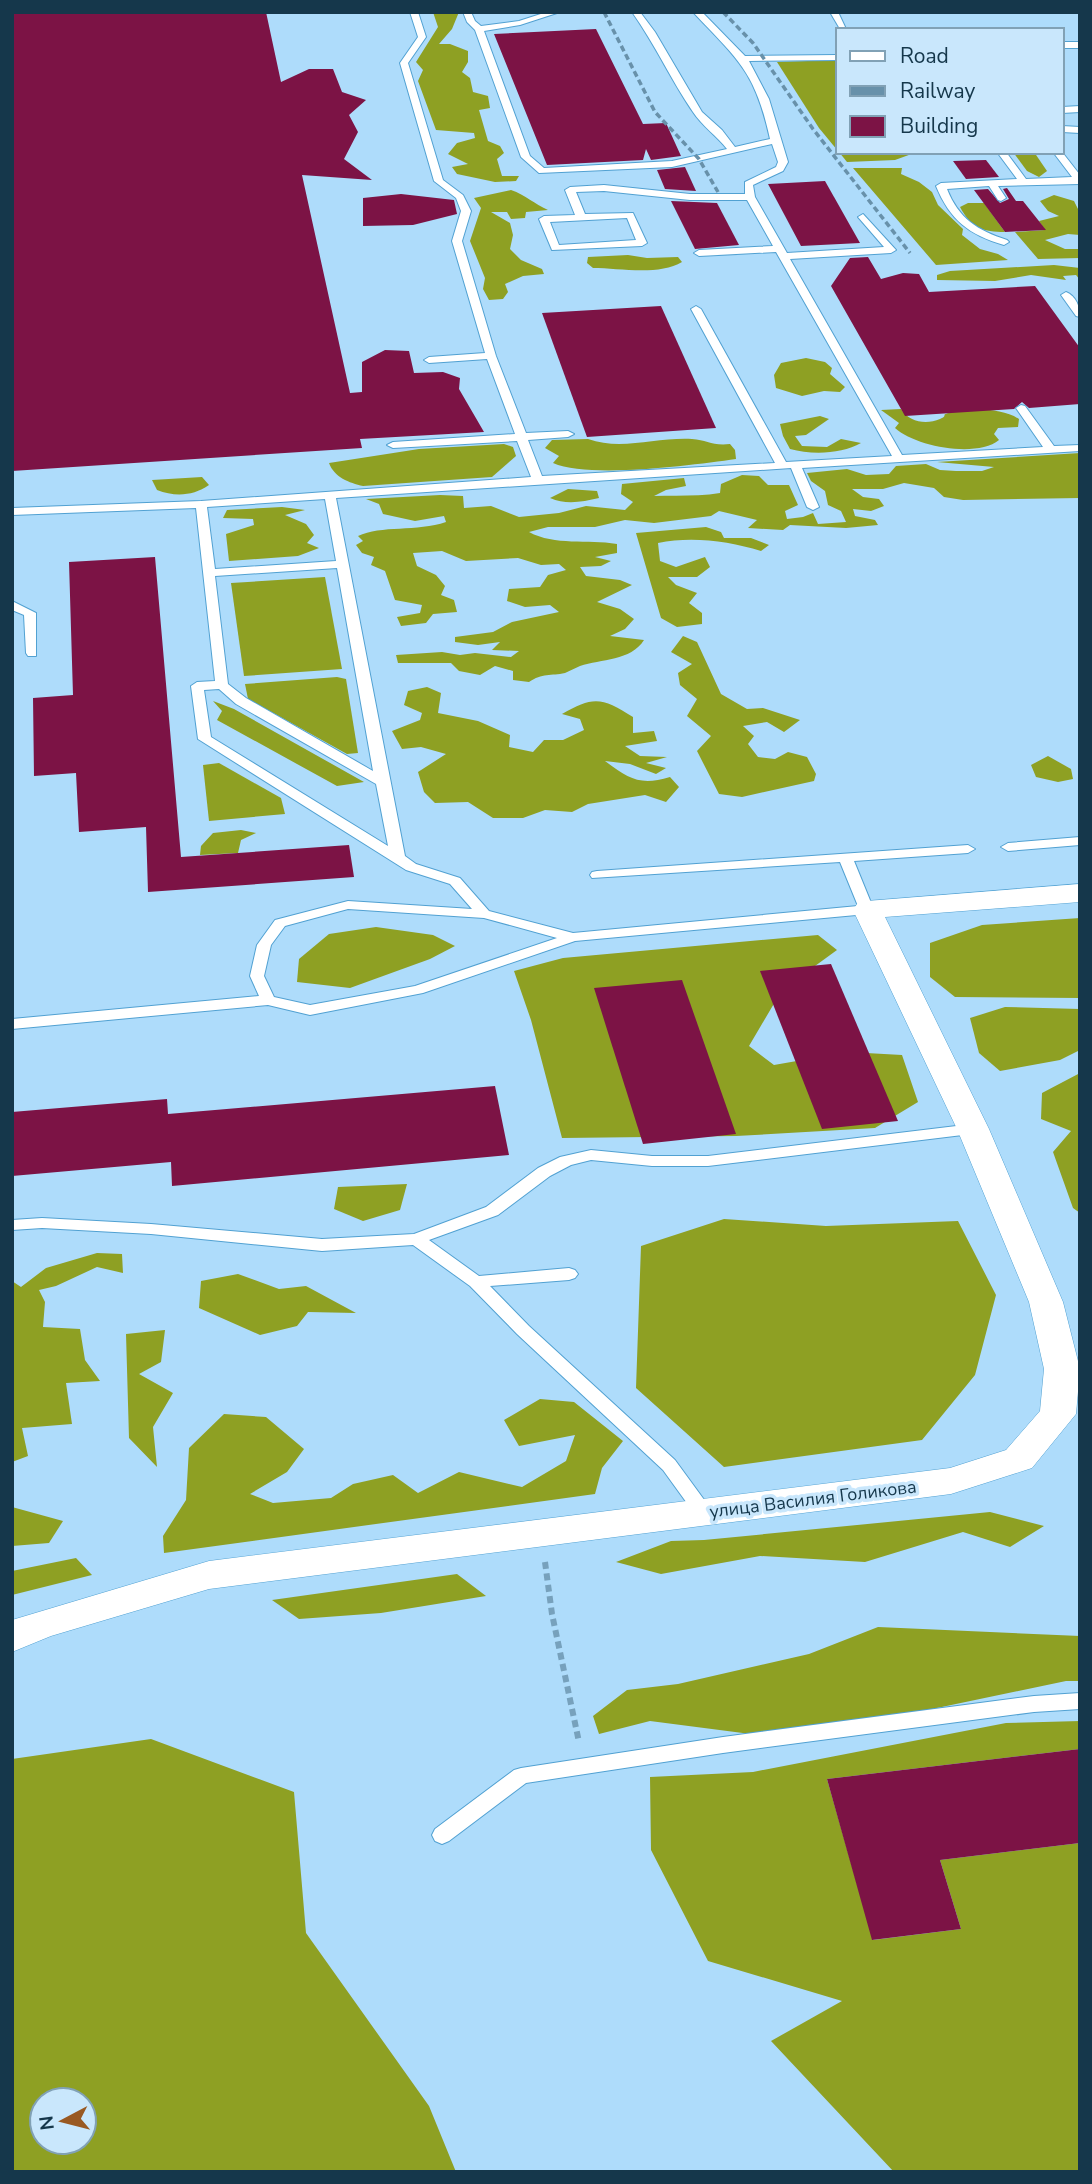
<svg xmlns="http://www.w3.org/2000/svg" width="1092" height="2184" viewBox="0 0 1092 2184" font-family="'Nunito Sans',sans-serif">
<rect width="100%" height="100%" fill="#aedcfb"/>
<g fill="#8ea023" fill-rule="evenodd">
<polygon points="433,12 459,12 452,29 439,44 450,44 468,51 468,62 462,72 470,78 473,92 488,96 490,108 479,110 488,141 500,146 504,153 497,159 502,176 519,176 516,181 495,182 457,174 452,167 468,164 448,154 457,143 475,138 474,133 436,130 418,81 423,70 416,62 438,27"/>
<polygon points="838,60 838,151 819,128 777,62"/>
<polygon points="839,152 917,152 895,160 847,162"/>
<polygon points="1013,152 1034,152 1047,171 1039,177 1027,171"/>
<polygon points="853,168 902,168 901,174 919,182 932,192 938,205 963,229 962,235 980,249 998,254 1008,260 936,265"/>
<path d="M511,190C526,195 534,204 548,210L526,212L525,218L511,219L507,212H491L510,223L513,235L510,249L521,260L542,269L544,274L523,276L505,284L508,292L503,299L489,300L483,289L485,278L470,241L481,208L474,198Z"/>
<polygon points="1054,195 1074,201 1080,213 1080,235 1068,234 1045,240 1065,249 1080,249 1080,258 1038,259 1015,232 1045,230 1039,221 1059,216 1048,211 1040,201"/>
<path d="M968,203H984L1005,232C983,232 971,228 960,207Z"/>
<path d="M628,255L647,258L678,257L682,262C659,276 619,268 593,268L587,263L588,257Z"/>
<polygon points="1054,265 1080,268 1080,280 1076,275 1063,276 1066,280 1031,275 995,281 937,280 937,275 950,271"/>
<polygon points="806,358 825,362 832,368 830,374 845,387 840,392 824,391 802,396 776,388 774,375 781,363"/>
<path d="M901,409C909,422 926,425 940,419C949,415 940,415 949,413C969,407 1002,408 1019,419L1018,427L998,428L994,434L999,440C977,458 916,447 895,428L899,423L881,410Z"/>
<path d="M820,416L829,419L806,435L795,436L802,446L827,447L841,439L861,443C842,454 812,455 790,449L783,436L780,424Z"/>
<path d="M588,439C621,451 657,437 692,439C707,440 712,446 730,444L735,450L736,459C693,465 590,479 553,463L559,456L545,448L552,440Z"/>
<path d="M504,444L513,447L516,456L492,477L363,486C349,483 334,477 329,463L419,449Z"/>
<path d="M1080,453V498L963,500L944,497L934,488L904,483L883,489H852L863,497L879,499L884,506L871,511L853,509L855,516L875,520L878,525L846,528L790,525L783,530L748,528L757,520L719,511L711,516L654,523L625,520L595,527H548L529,532C555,546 587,539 617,544V553L595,557L611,561L601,566L580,567L586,576L620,580L632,585L597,602L620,609L634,619L625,629L610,636L644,640C631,661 601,659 580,666C575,668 570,671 565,673C551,676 542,673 529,682L513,680V671L495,666L480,675L459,671L451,663H398L396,655L442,652L460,655L475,653L511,657L519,651L492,650L500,642L478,645L455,642V637L493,632L512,622L559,612L550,605L525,607L507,601L509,589L540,587L548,575L566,570L559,564L541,565L518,558L466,561L442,551L413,553L417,566L436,575L445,586L441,595L454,600L457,612L433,614L426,623L401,626L397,617L420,613L422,605L395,600L385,571L371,565L374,557L362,553L356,545L363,541L358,536C381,525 417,532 446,522L444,516L415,521L383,514L379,504L366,499L440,495L463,496L464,508L491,506L519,517L559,513L586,506L625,510L633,502L621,494L622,484L684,478L686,486L666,490L654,496C676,495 699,497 720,493L721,484L742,475L759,476L768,485H789L798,505L785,511L787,519L803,517L813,513L818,524L846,522L841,511L828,505L825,491L811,481L807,473L847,469L866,475L889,474L896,466L926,464L940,470L956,471H982L994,467L937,462Z"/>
<path d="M202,477L209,485C193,496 175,497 157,490L152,480Z"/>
<path d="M568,489L597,491L599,498C582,502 566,505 550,498Z"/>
<polygon points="282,507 305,510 285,515 306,524 314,535 307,543 319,548 298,556 229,561 226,534 254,525 253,519 223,518 227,510"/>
<path d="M706,527L721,532L724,538H751L769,545L761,551C729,541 691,536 658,543L660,561L676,567L705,557L710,567L697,577H668L676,585L697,593L689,603L702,613V624L677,627L661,618L636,533Z"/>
<polygon points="325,577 342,669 244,676 231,583"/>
<polygon points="683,636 697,642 721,694 747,709 763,708 800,720 784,732 767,722 743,726 754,736 748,744 758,757 775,759 788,752 807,757 816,774 814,781 742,797 719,794 697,751 711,736 687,716 697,699 680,685 678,673 692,664 671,652"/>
<polygon points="337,677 346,679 358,753 347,754 248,699 245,684"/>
<path d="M427,687L441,693L438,713L478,721L510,735L509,747L533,752L544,740H563L584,730L580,719L562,714C594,695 603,698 633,717V733L654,731L657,741L625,746L640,756L667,757L646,763L666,768L656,774L630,764L605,761C629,779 640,786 670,777L679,787L666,802L645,795L588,804L572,812L545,810L523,818H493L468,802L435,803L424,792L418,772L446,754L421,747L402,749L392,731L420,720L422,713L404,705L408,691Z"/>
<polygon points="213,701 234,709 364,782 337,786 217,720 222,711"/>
<polygon points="1048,756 1071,769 1073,779 1058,782 1036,777 1031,765"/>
<polygon points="219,763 281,798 285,814 209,821 203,765"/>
<polygon points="241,830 256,833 241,840 238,853 200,855 201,846 213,833"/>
<polygon points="1080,918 1080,998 955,997 930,977 930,943 982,925"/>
<polygon points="376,927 433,935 455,946 430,959 350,988 297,982 299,959 329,934"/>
<polygon points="818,935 837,950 782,990 749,1046 774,1065 848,1052 902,1055 918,1102 875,1128 736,1136 562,1138 531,1020 514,971 563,958"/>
<polygon points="1005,1007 1080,1009 1080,1050 1060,1060 1000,1071 979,1053 970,1018"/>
<polygon points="1080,1073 1080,1213 1073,1208 1053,1152 1071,1131 1041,1119 1042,1093"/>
<polygon points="407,1184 400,1210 363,1221 334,1209 338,1187"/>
<polygon points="724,1219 826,1226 958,1221 996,1295 975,1375 922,1440 724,1467 636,1388 641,1246"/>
<polygon points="97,1253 122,1254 123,1273 97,1267 56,1286 39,1290 45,1302 43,1327 80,1329 85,1360 100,1381 66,1383 72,1424 22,1428 28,1456 12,1462 12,1281 21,1287 46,1268"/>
<polygon points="238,1274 279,1289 306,1286 356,1313 308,1312 297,1326 260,1335 199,1308 201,1281"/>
<polygon points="165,1330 161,1362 139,1374 173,1393 153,1427 157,1467 129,1438 126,1334"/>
<polygon points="540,1399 574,1402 623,1441 602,1468 595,1494 164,1553 163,1536 186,1500 189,1448 224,1414 266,1417 304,1449 287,1472 250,1494 273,1503 331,1498 353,1484 393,1475 418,1493 459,1472 522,1487 566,1461 575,1435 519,1446 504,1420"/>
<polygon points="12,1507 63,1521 49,1543 12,1546"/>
<polygon points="990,1512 1044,1526 1010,1547 963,1532 865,1562 760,1556 661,1574 616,1562 671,1541 704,1540"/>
<polygon points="76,1558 92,1575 12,1595 12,1571"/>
<polygon points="457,1574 486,1596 381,1613 299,1619 272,1600"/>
<polygon points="878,1627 1080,1636 1080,1681 1066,1681 789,1739 650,1721 599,1734 593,1716 627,1690 678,1684 809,1654"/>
<polygon points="1080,1721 1080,1749 827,1779 873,1940 961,1929 940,1860 1080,1843 1080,2172 894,2172 771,2041 842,2001 708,1961 651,1850 650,1777 753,1772 1006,1723"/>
<path d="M151,1739L294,1792L306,1933L429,2106L456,2172H12V1759ZM42,2100H84V2142H42Z"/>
</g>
<g fill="#7c1345">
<polygon points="12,12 266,12 281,82 309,69 333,69 342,92 366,100 349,115 358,132 344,159 372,180 302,175 350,393 362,392 362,362 385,350 409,351 414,373 443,372 460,378 459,389 484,432 360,439 362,448 12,471"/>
<polygon points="596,29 643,124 666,123 681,156 651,160 646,149 643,160 547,165 494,34"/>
<polygon points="986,160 999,177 966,179 953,161"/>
<polygon points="685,167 696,191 665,189 657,170"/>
<polygon points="825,181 860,243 801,246 768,184"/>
<polygon points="1007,188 1016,201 1023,201 1046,230 1005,232 974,190 988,189 1000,203 1009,199 1003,189"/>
<polygon points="401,194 454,200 457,214 413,225 363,226 363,198"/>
<polygon points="671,201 717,203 739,245 695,249"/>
<polygon points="868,257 881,279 903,273 919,274 929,292 1035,286 1080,348 1080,404 1029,408 1022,402 1014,409 905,416 831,286 850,258"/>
<polygon points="661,306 716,428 587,437 542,313"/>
<polygon points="155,557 181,857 349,845 354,877 148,892 146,827 79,832 76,773 34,776 33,698 73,695 69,562"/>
<polygon points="831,964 898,1121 822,1129 760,971"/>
<polygon points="682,980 736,1134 643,1144 594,988"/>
<polygon points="495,1086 509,1155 172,1186 171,1162 12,1176 12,1112 167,1099 168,1114"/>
<polygon points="1080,1749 1080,1843 940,1860 961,1929 872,1940 827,1779"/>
</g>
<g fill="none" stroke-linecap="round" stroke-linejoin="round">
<defs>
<g id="lane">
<path d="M410,12H418L426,37L408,63L443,180L463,195L471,211L462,241L496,356L526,433L568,431L574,434L568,437L528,440L542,476L775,463L691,309L696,306L701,309L786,462L892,456L776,252L699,256L694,253L699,250L773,246L747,200H690L604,191L576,192L585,214L633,213L647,243L642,246L552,250L539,219L544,216L575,215L565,190L570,187L604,185L690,194H745V182L776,167L778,162L772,144L672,167L539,173L521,157L475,30L467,22L463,12H471L475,21L481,26L519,21L547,12H560L520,25L484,31L530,156L544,168L672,161L727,149C717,136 702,126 693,112C671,80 655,44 632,12H640L655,32L702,112L722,130L735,147L770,139C755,71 739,61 693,12H702L745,56L838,55V60L749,61L769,99L788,162L783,171L753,185L755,197L787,253L884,247L858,217L863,214L896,250L891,253L790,259L902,455L1043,447L1016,408L1021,405L1025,406L1054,446L1080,445V451L802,468L819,507L813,510L807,507L791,468L336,498L405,856L416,864L460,878L489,911L573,933L858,906L840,862L592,878L590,875L592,872L597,871L968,845L975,849L968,853L854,861L874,910L867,914L575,941L423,993L310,1015L268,1005L12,1029V1019L259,996L250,976L257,945L275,920L348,901L472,909L450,884L406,870L198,739L191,686L197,682L215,681L196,508L12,515V508L201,501L531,477L517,441L393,448L387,445L393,442L515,434L487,359L429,363L424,360L429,357L485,353L452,241L461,211L456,198L434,181L400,63L418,37ZM627,218L636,240L559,245L550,222ZM325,499L336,561L215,569L207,507ZM337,568L373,771L246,698L228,684L215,576ZM219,689L236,704L376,784L388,846L211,737L204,690ZM348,909L484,918L557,938L415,986L310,1005L274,997L264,976L271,945L285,926Z"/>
<polygon points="830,12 838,12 846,29 840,29"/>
<rect x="1062" y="42" width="18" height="6"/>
<polygon points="1080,106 1080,112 1062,113 1062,107"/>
<polygon points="1062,126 1080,127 1080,133 1062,132"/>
<path d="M997,152H1006L1026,179L1072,177L1053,152H1062L1080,175V184L998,186L1006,198L1001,201L998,200L989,186L947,189C959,219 977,230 1007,240L1009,242L1004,245C969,235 950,220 936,186L941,183L1017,179Z"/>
<path d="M1066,292C1076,296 1080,307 1080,317L1076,316L1061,295Z"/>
<polygon points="12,601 36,613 36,656 28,656 26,653 24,615 12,610"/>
<polygon points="1080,837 1080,845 1008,851 1001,847 1008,843"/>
<polygon points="973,1124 981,1129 979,1133 708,1166 652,1166 591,1160 571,1165 550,1176 498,1215 429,1240 479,1276 569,1268 575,1270 578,1274 575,1278 569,1280 490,1286 529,1326 675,1460 713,1512 711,1517 704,1519 697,1517 663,1470 517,1334 470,1286 413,1245 322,1251 151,1234 42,1228 12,1230 12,1220 42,1218 151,1224 322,1239 414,1234 486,1207 538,1168 560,1157 591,1150 652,1156 708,1156"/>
<polygon points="1080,1693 1080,1709 1034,1712 723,1753 526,1783 449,1841 442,1844 435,1841 432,1835 435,1829 514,1770 521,1768 723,1737 1034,1696"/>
</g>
<polygon id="street" points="1080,884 1080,902 885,917 989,1129 1063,1302 1080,1369 1076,1414 1032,1468 951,1494 209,1589 51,1636 12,1652 12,1620 209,1561 950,1468 1006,1450 1040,1411 1044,1369 1029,1302 957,1129 853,910 857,904 867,901"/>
</defs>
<use href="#lane" stroke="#51a1d2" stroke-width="2"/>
<use href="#street" stroke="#51a1d2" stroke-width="1"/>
<polyline stroke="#77a1bc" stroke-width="6" stroke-dasharray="7 4.5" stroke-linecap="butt" points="545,1562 552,1614 579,1742"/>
<use href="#lane" fill="#fff" fill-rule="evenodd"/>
<use href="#street" fill="#fff" fill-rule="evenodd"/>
<g stroke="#6891aa" stroke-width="3.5" stroke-dasharray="6 3.5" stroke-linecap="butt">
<polyline points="604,12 655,112 699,159 718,192"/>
<polyline points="723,12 753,43 813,129 910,253"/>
</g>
</g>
<g text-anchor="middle" stroke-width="7" stroke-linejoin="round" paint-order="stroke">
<g font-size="18" fill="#15374b" stroke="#c9e7fc">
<text transform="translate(813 1499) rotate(-7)" y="6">улица Василия Голикова</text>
</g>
</g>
<rect width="1092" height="2184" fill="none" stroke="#15374b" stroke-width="28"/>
<rect x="836" y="28" width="228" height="126" fill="#c9e7fc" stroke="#81a1b5" stroke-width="2"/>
<rect x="850" y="51" width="35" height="10" fill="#ffffff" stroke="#81a1b5" stroke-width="2"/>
<text x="900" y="63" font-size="21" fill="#15374b">Road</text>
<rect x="850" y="86" width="35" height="10" fill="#6891aa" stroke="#81a1b5" stroke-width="2"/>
<text x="900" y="98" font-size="21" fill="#15374b">Railway</text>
<rect x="850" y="116" width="35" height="21" fill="#7c1345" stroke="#81a1b5" stroke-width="2"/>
<text x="900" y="133" font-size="21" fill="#15374b">Building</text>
<g transform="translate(63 2121) rotate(263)"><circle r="33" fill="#c9e7fc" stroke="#81a1b5" stroke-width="2"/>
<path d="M0-5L12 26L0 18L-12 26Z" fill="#995922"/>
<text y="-10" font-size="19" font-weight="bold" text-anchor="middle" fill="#15374b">N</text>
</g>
</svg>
